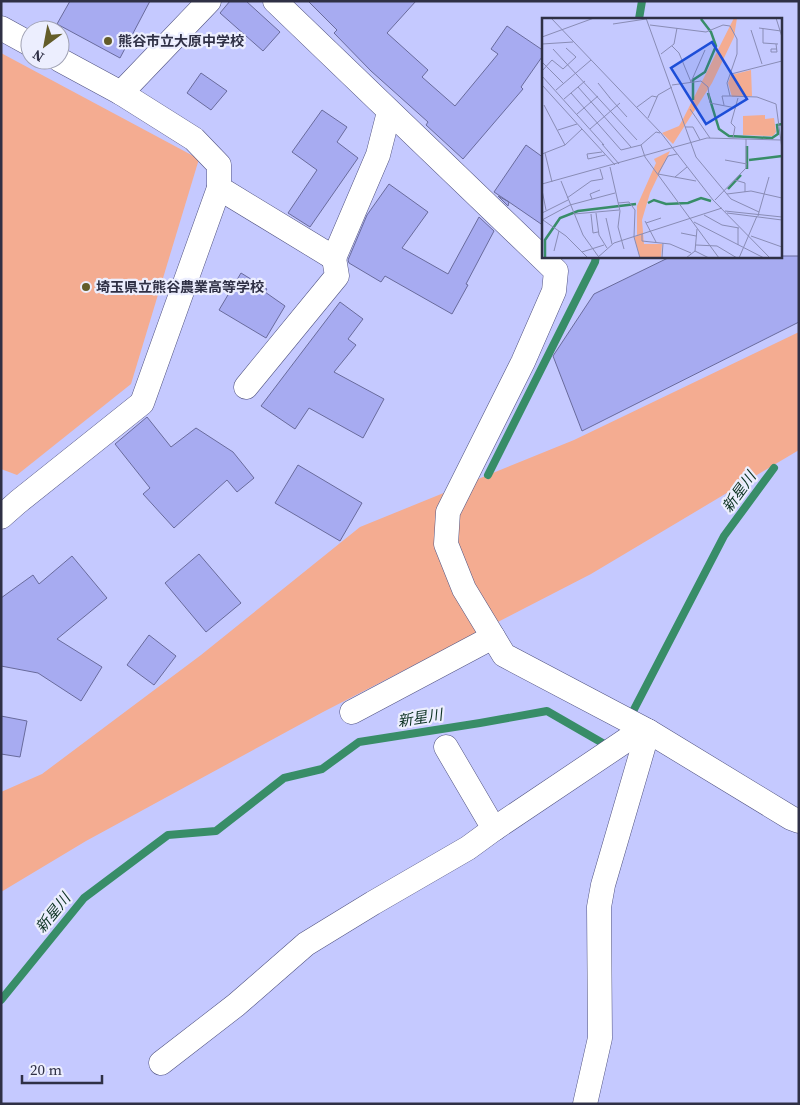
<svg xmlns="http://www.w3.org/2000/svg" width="800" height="1105" viewBox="0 0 800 1105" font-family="'Source Serif 4','Noto Sans JP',serif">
<rect width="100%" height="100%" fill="#c5c9ff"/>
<g fill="#f4ac91">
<polygon points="1,53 199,159 131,384 17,475 1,469"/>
<polygon points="799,332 799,450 591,574 323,712 86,841 1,892 1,792 42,774 201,655 360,527 574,440"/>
</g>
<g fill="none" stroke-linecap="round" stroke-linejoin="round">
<g stroke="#388d68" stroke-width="8">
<polyline points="639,19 642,1"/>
<polyline points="488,475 595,262 596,256"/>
<polyline points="629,719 724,536 774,468"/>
<polyline points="1,1000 84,898 168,835 216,831 284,778 322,769 359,742 480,723 547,711 606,745 608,743"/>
</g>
</g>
<g fill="#a7abf1" stroke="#696b9c">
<polygon points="70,1 150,1 120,58 57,24"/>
<polygon points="230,1 246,1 280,32 263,51 220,13"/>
<polygon points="308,1 416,1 387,33 428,70 422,77 455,106 498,54 491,49 507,26 544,51 544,54 521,87 523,89 463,159 426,125 428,122 371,71 334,33 337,30"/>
<polygon points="201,73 227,91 211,110 187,93"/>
<polygon points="322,110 347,127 337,142 358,158 310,227 288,213 317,170 292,152"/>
<polygon points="526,145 544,158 544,226 509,202 508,206 498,196 509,202 494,192"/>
<polygon points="389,184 428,212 402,248 448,274 479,217 494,231 466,284 468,285 452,314 385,276 381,282 349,263 348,260 367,215"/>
<polygon points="672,256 799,256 799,322 582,431 553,356 594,294"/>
<polygon points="241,273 267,289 265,292 285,306 266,338 219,310"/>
<polygon points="340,302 363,319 348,339 356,345 334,372 384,399 363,438 309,408 295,429 261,406"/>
<polygon points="147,417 171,447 196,428 233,452 254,478 237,492 227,480 174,528 143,494 150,488 115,444"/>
<polygon points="298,465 362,503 340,541 275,503"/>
<polygon points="199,554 241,603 206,632 165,583"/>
<polygon points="72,556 107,598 57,639 102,667 81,701 38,673 1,666 1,598 33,575 39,584"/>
<polygon points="149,635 176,656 154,685 127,665"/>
<polygon points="1,716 27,721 20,757 1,754"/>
</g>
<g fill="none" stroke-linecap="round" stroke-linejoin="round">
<defs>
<g id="minor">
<polyline points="275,1 556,271 554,291 523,362 448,512 446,544 464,589 504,655 648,731 791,818 799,821"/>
<polyline points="1,28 30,44"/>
<polyline points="121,93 209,1"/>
<polyline points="219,188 334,258 378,155 389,112"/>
<polyline points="246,387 337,276 334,258"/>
<polyline points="1,517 18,502 142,403 219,188 219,165 194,139 121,93 60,60"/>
<polyline points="352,712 493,637"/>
<polyline points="446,747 494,829"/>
<polyline points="161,1063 236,1005 306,944 373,903 468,848 494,829 643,729"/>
<polyline points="585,1104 600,1038 599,907 603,885 648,731"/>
</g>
</defs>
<use href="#minor" stroke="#515381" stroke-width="25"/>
<use href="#minor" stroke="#fff" stroke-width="24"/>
</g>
<g fill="#635c29" stroke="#eceefe" stroke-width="2">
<circle cx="108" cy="41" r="5"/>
<circle cx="86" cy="287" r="5"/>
</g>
<g text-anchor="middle" stroke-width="4.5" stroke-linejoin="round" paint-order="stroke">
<g font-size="14" font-weight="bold" fill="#2f3045" stroke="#eceefe" text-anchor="start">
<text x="118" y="46">熊谷市立大原中学校</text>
<text x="96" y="292">埼玉県立熊谷農業高等学校</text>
</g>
<g font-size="15" font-style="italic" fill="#0b3121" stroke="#eceefe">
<text transform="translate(739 492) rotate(-54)" y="5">新星川</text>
<text transform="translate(420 718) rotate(-9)" y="5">新星川</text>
<text transform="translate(53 913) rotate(-51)" y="5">新星川</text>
</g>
</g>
<g transform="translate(542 18)">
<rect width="240" height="240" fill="#c5c9ff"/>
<path d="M192,0H195L192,19L170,65L131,126L120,115L137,108L141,101ZM209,52L210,78L190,79L186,65L189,57ZM223,97V101L232,100L234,114L231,118L201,117V98ZM128,133L108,175L100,202L102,226H120L119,240H98L92,219L95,218V188L114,145L112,141Z" fill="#f4ac91"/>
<path fill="none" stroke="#388d68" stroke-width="2.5" d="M166,75L177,111L187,118L230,120L236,116L235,107L240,106M151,82V62L163,54L174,28L169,14L159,1M207,142L240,138M205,151V128M186,171L199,157M106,185L112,182L124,186L146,185L159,180L169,183M3,239V222L18,200L36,193L94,186"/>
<path fill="none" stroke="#898cb5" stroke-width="1" d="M9,0L119,115L171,182L228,240M104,0L154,139L189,181L217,194L216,198M234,0L240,19M71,6L104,1M108,7L164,14L181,7L188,8L195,21V36L185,65L188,78L215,79L234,86L240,131M217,10L239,13M221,11V25L236,26M209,12L220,46M0,19L52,0M0,26L31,24M234,26L235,34H229V31H235M130,28L137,35L149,64M11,31L95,122M119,36L132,26L135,10M0,44L22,66M0,53L10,42L21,51L34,39L24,30M189,56L240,43M0,58L62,127M149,64L163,32M56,65L68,80M0,67L40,111L23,127L0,136M130,67L159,63L166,69L168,85L194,90M36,69L89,129M14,72L49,42M29,75L79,132L99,127L114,114L118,115M67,79L85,99M22,81L43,63M2,87L23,127M182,87L180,78H188M95,89L110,78L115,79M148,91L168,120M35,96L56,78M106,100L116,77L130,69M143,109H151L158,122M40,111L73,147M48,111L78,85M16,112L35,106M191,120L193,109L189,105L196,80M60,126L77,146M99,127L103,139L177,240M60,134L45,136L46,141L63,137M3,135L10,164M135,136L126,138L116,156L154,163M183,142L205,146M68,149L78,193L76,209L82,231M133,159L145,149M193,162L203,165V174M19,163L41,217L56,238M0,166L165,120L239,122M0,172L4,192M185,176L209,173L240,180M25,180L49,163L61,161L58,151M50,181L48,176L58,172M173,182L204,150V121M76,185L87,184L93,192L92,219M183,193L240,199M217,194L227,159M0,195L26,182M54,195L57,217L65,230M185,195L240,202M32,196L77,192M49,196L51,215L56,214M162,197L180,207L197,210M64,200L70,226M0,202L28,187L73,175M1,202L24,218L46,240M103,203L114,224M152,204L222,240M104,205L119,200M196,210V227M139,215L154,218M100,216V223L128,226L149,235M209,218L240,229M92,219L98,240M154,227L175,228L195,240M12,233L17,213M153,233L167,240M40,234L62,227M55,240L72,225L180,190M120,240L121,225M144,240L153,233L155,211M197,240L215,198"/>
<path fill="#1d4ed8" fill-opacity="0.15" stroke="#1d4ed8" stroke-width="2.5" d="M170,24L205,81L164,106L129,50Z"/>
<rect width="240" height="240" fill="none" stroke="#2f3045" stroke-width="2.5"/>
</g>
<rect width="800" height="1105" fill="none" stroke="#2f3045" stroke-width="5"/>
<g transform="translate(45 45) rotate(212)"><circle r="24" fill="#eceefe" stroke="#a0a2b4"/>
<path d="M0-4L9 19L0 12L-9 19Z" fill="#635c29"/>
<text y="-8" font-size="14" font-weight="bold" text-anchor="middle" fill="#2f3045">N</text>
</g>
<path d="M22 1075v8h80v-8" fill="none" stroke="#2f3045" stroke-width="2.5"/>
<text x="30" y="1075" font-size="15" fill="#2f3045" stroke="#eceefe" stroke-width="4" paint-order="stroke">20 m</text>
</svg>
